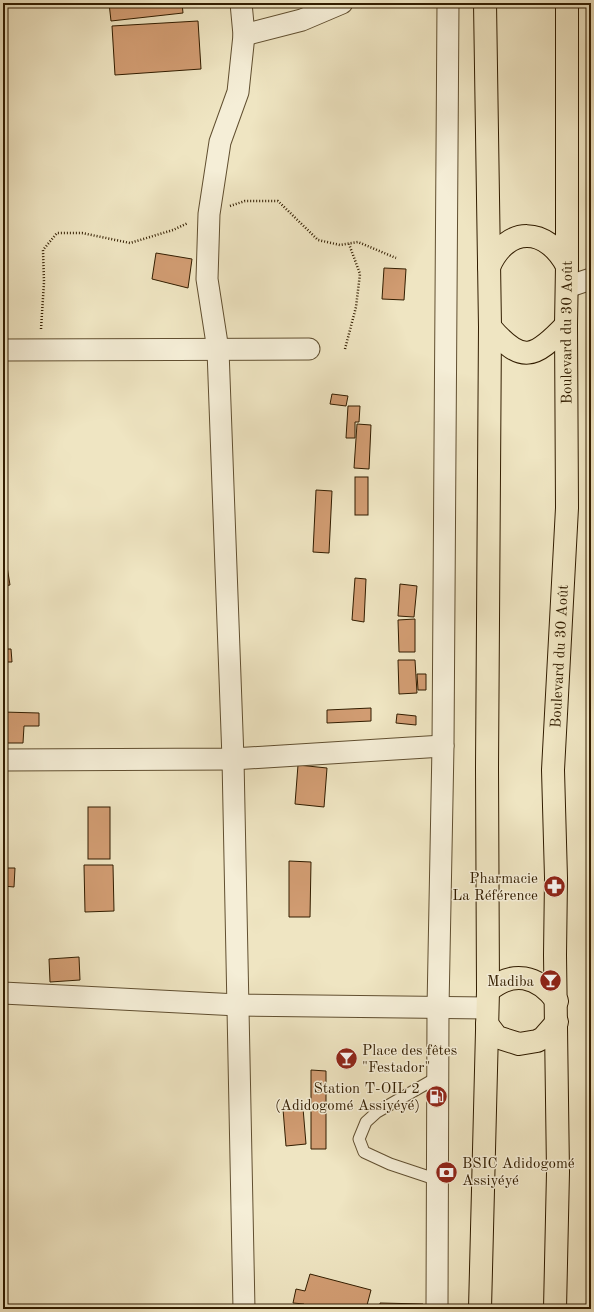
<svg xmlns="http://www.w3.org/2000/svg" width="594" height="1312" viewBox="0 0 594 1312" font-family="'Old Standard TT',serif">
<rect width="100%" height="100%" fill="#efe5c2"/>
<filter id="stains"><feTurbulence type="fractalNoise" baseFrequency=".005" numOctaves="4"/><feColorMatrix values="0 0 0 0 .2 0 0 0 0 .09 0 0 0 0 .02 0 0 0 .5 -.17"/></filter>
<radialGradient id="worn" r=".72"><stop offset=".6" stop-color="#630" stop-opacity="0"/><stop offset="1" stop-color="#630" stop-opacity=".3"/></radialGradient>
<g fill="#d19c72" stroke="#321d00">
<polygon points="109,3 182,3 183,13 111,21"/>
<polygon points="198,21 201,69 115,75 112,26"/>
<polygon points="156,253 192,259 188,288 152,279"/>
<polygon points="384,268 406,269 404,300 382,299"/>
<polygon points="332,394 348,396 346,406 330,404"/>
<polygon points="348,406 360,406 359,422 355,422 355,438 346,438"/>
<polygon points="357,424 371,425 369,469 354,468"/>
<rect x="355" y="477" width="13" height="38"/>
<polygon points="316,490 332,491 329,553 313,552"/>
<polygon points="5,554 10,585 3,586 3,555"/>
<polygon points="355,578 366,579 364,622 352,620"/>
<polygon points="400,584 417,586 414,617 398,616"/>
<polygon points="415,619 415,652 399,652 398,620"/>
<polygon points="3,649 11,649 12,662 3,662"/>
<polygon points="398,660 415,660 417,693 399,694"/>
<polygon points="417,674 426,674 426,690 418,690"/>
<polygon points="371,708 371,721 327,723 327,710"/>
<polygon points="3,712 39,713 39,726 24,726 23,743 3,743"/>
<polygon points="397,714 416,716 416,725 396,723"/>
<polygon points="298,765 327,768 324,807 295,804"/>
<rect x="88" y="807" width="22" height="52"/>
<polygon points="289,861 311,862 310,917 289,917"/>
<polygon points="84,865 113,865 114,911 85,912"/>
<polygon points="3,868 15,868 14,887 3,886"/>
<polygon points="79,957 80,980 50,982 49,959"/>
<polygon points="311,1070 326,1071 326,1149 311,1149"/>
<polygon points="303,1108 306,1144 286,1146 283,1109"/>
<polygon points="310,1274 371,1290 366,1309 303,1309 304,1304 293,1303 296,1289 305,1291"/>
<polygon points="380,1303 423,1304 423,1309 380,1309"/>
</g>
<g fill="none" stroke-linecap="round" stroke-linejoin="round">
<defs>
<polyline id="lane" points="438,1180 390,1164 364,1152 359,1139 366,1122 377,1112 438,1077"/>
<g id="street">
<polyline points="241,3 244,35 238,92 220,142 209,214 207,279 218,350 233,759 244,1309"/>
<polyline points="244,35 302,20 342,3"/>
<polyline points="567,287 591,279"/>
<polyline points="3,350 309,349"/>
<polyline points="3,760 233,759 443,746"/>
<polyline points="3,993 238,1005 487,1008"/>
<polyline points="437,1309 438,1008 443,746 448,3"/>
</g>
<g id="highway">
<path d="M489,267C507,225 547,227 567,266"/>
<path d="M490,327C522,364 534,359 566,325"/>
<path d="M488,991C513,970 537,975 557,1001"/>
<polyline points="487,1024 497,1037 519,1044 537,1041 543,1038 557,1022"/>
<polyline points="480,1309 488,991 487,768 490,327 485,3"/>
<path id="s1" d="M555,1309L558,1172L555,955L556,878L553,770L567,508L566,325L567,266V3"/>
</g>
</defs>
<use href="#lane" stroke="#614f30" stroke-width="13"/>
<use href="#street" stroke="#614f30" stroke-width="23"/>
<use href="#highway" stroke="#321d00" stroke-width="24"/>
<g stroke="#321d00" stroke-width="2.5" stroke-dasharray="1 2" stroke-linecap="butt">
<polyline points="230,206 245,201 278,201 318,240 340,245 358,242 396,258"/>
<polyline points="41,329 44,282 43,250 57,233 82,233 130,243 173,230 188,223"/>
<polyline points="345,349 356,307 360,274 349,244"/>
</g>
<use href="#lane" stroke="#f5eed7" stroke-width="11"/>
<use href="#street" stroke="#f5eed7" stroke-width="21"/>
<use href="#highway" stroke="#efe5c2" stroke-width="22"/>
</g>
<defs>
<symbol id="pharmacy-disc" viewBox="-11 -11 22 22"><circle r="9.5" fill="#8f2418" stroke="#f5eed7"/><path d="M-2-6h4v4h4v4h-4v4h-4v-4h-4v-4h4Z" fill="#fff"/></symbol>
<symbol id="bar-disc" viewBox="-11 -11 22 22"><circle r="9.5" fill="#8f2418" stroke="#f5eed7"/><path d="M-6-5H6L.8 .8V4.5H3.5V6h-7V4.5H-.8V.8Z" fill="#fff"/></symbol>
<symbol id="fuel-disc" viewBox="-11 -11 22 22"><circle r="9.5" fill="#8f2418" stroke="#f5eed7"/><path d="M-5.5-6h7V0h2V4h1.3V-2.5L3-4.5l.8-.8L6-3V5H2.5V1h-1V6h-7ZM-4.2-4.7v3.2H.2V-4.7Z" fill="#fff"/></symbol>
<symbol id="bank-disc" viewBox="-11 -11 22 22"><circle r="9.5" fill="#8f2418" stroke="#f5eed7"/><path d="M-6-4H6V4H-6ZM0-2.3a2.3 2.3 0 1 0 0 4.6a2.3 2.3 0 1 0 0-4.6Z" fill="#fff"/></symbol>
</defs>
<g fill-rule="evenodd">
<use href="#pharmacy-disc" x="542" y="874" width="25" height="25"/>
<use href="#bar-disc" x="538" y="968" width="25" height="25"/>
<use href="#bar-disc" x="334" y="1046" width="25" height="25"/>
<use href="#fuel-disc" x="424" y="1084" width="25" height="25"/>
<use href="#bank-disc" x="434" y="1160" width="25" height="25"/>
</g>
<g text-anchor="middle" stroke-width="3" stroke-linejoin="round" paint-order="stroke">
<g font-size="15" fill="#321d00" stroke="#f5eed7">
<text dy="5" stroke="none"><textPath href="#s1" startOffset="977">Boulevard du 30 Août</textPath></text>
<text dy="5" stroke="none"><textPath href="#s1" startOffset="653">Boulevard du 30 Août</textPath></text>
</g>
<g font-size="15" fill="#321d00" stroke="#f5eed7" text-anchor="end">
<text x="538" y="883">Pharmacie<tspan x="538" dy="17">La Référence</tspan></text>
<text x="534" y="986">Madiba</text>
<text x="362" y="1055" text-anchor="start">Place des fêtes<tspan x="362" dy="17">"Festador"</tspan></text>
<text x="420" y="1093">Station T-OIL 2<tspan x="420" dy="17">(Adidogomé Assiyéyé)</tspan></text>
<text x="462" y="1168" text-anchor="start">BSIC Adidogomé<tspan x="462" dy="17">Assiyéyé</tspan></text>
</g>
</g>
<rect width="594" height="1312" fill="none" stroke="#efe5c2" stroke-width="16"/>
<rect x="4" y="4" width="586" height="1304" fill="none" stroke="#321d00" stroke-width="2"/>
<rect x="8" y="8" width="578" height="1296" fill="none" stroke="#321d00"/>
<rect width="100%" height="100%" filter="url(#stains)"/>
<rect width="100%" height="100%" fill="url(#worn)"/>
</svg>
